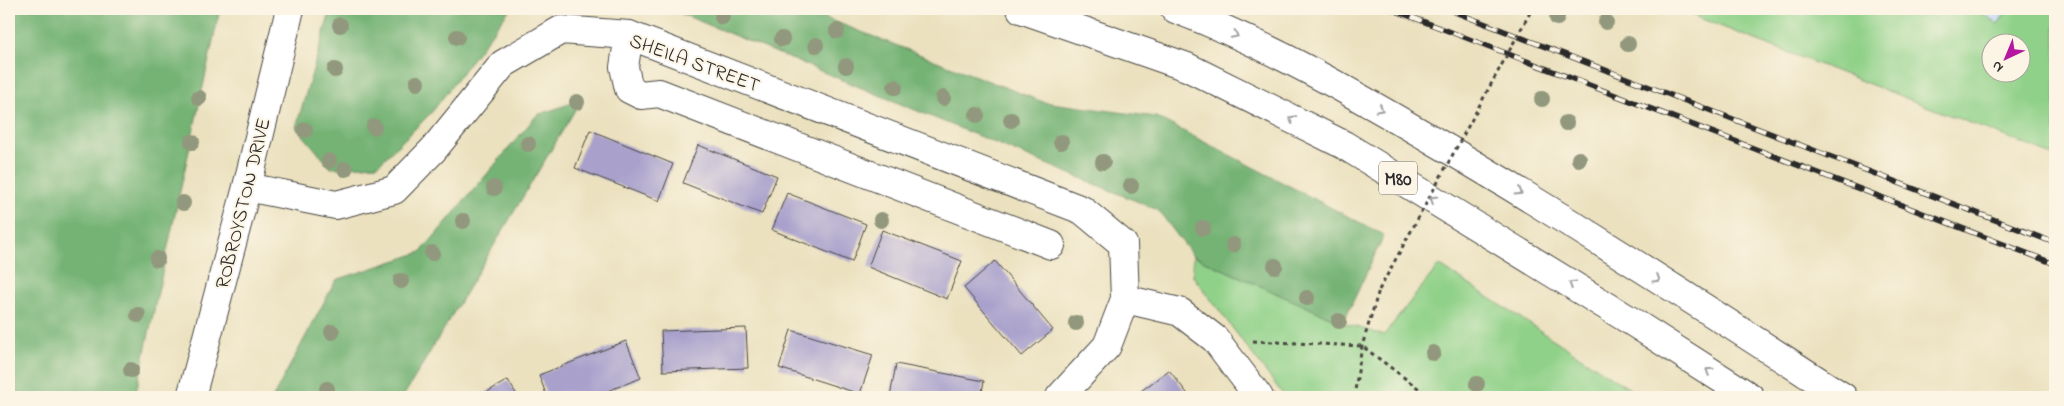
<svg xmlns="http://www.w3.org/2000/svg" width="2064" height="406" viewBox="0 0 2064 406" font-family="'Indie Flower',sans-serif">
<rect width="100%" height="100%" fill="#fcf5e5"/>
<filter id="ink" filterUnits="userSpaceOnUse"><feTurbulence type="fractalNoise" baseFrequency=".02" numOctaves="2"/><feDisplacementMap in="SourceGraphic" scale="10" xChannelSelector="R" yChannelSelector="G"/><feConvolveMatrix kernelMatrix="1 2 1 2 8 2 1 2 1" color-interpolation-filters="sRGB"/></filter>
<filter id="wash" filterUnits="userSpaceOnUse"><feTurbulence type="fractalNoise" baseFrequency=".0096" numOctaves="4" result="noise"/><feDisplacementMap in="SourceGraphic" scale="20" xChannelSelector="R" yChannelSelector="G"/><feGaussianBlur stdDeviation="1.12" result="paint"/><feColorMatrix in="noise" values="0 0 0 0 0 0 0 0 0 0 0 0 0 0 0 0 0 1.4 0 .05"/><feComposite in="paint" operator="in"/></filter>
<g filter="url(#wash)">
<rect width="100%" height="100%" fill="#ebe1bf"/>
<polygon fill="#cbdcf9" points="1976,9 2008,9 1998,24"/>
<g fill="#90d189" stroke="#5e7e5a" fill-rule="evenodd">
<path d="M1676,9H1976L1998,24L2008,9H2055V156ZM1992,42H2022V72H1992Z"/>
<polygon points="1193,256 1343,323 1384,335 1439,265 1642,397 1285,397 1193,276"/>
</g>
<g fill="#74b375" stroke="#506f50">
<polygon points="9,9 220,9 135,397 9,397"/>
<polygon points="331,9 510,9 432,112 378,165 331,168 296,127"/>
<polygon points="670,9 802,9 1043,102 1156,117 1384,235 1343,323 1193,256 1158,210"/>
<polygon points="581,100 403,397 273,397 336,280 421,252 537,115"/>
</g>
<g id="blocks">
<g fill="#a9a1cc">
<polygon points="590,130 673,164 659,201 575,168"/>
<polygon points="698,145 777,176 762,214 683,183"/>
<polygon points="787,193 866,224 852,262 772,230"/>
<polygon points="882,230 962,261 947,299 868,267"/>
<polygon points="995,261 1053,330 1022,356 964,288"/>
<polygon points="746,328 748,368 663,371 661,331"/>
<polygon points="791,330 873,355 860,394 779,368"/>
<polygon points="626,341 641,378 592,397 547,397 539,375"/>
<polygon points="896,364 984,381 981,397 890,397"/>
<polygon points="1169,370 1190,397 1139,397 1137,394"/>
<polygon points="508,380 518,397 478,397"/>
</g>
</g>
</g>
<g filter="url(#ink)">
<use href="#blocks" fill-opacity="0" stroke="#484641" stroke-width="1"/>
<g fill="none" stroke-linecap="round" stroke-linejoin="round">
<defs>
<g id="minor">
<polyline points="629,35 624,67 629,89 641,95 659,93 1051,245"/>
<polyline points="247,187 336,205 394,190 433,150 503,64 561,30 629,35 1082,210 1123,244 1125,299 1107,346 1060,397"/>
<polyline points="1125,299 1180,312 1215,339 1259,397"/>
</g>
<polyline id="major" points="191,397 247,187 290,9"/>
<g id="highway">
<polyline points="1021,9 1187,67 1344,145 1631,321 1750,397"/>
<path d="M1175,9C1269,44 1361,98 1448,149C1582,228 1712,313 1843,397"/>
</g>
</defs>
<use href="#minor" stroke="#484641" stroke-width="30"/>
<use href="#major" stroke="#484641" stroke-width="30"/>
<use href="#highway" stroke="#484641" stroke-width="30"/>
<g stroke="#484641" stroke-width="3" stroke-dasharray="4 4" stroke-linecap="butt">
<polyline points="1253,341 1362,346 1430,397"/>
<polyline points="1354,397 1362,346 1379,290"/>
</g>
<use href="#minor" stroke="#fff" stroke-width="28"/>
<use href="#major" stroke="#fff" stroke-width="28"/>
<use href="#highway" stroke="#fff" stroke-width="28"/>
<defs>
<g id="rail">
<polyline points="1391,9 2055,264"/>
<polyline points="1447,9 2055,243"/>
</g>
</defs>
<use href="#rail" stroke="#2b2b2b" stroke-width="5.5"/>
<use href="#rail" stroke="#fcf5e5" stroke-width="4" stroke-dasharray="11" stroke-linecap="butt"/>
<polyline stroke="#484641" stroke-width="3" stroke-dasharray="4 4" stroke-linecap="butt" points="1379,290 1532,9"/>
</g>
<g fill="#92987d">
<circle cx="722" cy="17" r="8"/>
<circle cx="1557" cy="18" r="8"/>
<circle cx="1606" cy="22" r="8"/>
<circle cx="340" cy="25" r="8"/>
<circle cx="837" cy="31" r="8"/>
<circle cx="457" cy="37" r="8"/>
<circle cx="782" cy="39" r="8"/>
<circle cx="1628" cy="44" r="8"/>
<circle cx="816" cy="45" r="8"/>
<circle cx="846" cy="66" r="8"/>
<circle cx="335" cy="70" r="8"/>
<circle cx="417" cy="83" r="8"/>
<circle cx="895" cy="87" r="8"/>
<circle cx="199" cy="98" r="8"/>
<circle cx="943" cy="98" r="8"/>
<circle cx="1542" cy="99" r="8"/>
<circle cx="577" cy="102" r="8"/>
<circle cx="977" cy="115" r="8"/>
<circle cx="1011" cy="120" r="8"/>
<circle cx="1566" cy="123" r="8"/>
<circle cx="374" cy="127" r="8"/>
<circle cx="305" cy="130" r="8"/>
<circle cx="192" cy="142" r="8"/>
<circle cx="1061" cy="142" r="8"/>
<circle cx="528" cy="144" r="8"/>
<circle cx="1579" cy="159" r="8"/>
<circle cx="329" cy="161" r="8"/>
<circle cx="1103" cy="162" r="8"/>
<circle cx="345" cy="169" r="8"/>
<circle cx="1131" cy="186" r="8"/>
<circle cx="494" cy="188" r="8"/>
<circle cx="183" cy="203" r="8"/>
<circle cx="881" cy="220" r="8"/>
<circle cx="463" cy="221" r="8"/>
<circle cx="1203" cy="228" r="8"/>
<circle cx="1233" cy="245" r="8"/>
<circle cx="432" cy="253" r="8"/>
<circle cx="157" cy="259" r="8"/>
<circle cx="1275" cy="266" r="8"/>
<circle cx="401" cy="281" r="8"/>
<circle cx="1307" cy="298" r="8"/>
<circle cx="138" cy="315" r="8"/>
<circle cx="1339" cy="321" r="8"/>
<circle cx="1076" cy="323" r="8"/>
<circle cx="332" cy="332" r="8"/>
<circle cx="1433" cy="353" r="8"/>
<circle cx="131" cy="370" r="8"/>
<circle cx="1477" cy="384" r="8"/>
<circle cx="327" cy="389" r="8"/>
</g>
<defs><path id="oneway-chevron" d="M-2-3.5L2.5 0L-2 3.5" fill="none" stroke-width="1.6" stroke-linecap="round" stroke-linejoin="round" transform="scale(1.25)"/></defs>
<g stroke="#a0a0a0">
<use href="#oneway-chevron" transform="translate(1235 35) rotate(26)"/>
<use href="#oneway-chevron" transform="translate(1380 109) rotate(31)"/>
<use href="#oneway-chevron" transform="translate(1292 119) rotate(-153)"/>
<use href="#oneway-chevron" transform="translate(1519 192) rotate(32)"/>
<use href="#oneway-chevron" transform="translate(1433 199) rotate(-149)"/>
<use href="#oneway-chevron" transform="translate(1657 279) rotate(32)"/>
<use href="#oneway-chevron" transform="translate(1572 284) rotate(-148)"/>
<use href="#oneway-chevron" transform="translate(1709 371) rotate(-147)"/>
</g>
</g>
<g text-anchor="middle" stroke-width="4" stroke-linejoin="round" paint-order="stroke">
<rect fill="#fcf5e5" stroke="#6a6863" stroke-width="1" x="1379" y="161.5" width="38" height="33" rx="4"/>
<g font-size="19" font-weight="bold" fill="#2b2b2b">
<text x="1398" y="185">M80</text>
</g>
<g font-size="20" fill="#2b2b2b" stroke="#fcf5e5">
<text transform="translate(695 62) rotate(20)" y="7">SHEILA STREET</text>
<text transform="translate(242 203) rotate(-76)" y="7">ROBROYSTON DRIVE</text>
</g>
</g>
<rect width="2064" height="406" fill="none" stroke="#fcf5e5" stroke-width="30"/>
<g transform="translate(2006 58) rotate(224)"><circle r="24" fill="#fcf5e5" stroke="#a8a49b"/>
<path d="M0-4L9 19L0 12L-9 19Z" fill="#b5179e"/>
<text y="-8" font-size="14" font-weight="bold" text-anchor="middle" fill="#2b2b2b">N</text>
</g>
</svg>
